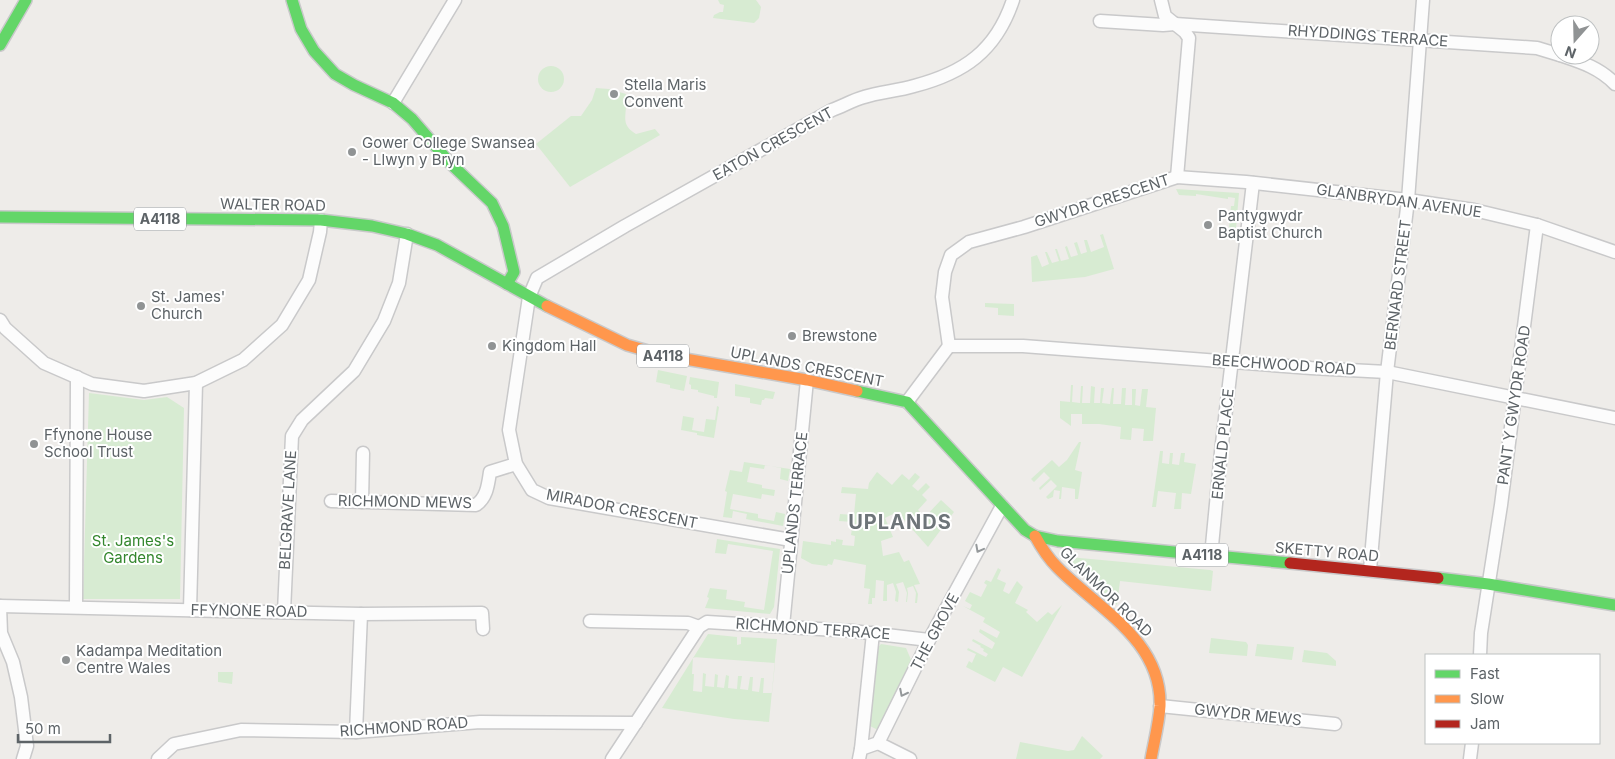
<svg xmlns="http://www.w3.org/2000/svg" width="1615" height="759" viewBox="0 0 1615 759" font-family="Inter,sans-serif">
<rect width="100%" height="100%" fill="#eeece9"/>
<g fill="#d7ebd2" fill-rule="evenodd">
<polygon points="718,0 756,0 761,7 759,18 754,23 713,18 714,15 720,12 723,12 724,5 720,4"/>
<circle cx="551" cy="79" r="13"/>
<path d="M596,88L609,89L626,94C624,100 626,102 626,107C625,120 623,126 636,134L655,129L660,135L570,187L536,144L571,116H581L592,100Z"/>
<polygon points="1176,189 1239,193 1236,229 1229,228 1231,206 1234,206 1235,198 1228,197 1228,199 1196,194 1196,196 1179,195"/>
<polygon points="1103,234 1114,269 1085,277 1032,282 1031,257 1037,255 1042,267 1049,264 1045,252 1047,252 1052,263 1059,261 1055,249 1057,249 1061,261 1069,259 1065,247 1067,246 1071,257 1078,255 1074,243 1077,242 1081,254 1087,252 1084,240 1087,240 1091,252 1104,247 1100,235"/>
<polygon points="985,303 1014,304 1014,316 998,315 998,308 985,307"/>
<polygon points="658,370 687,376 684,391 670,388 670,385 656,382"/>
<polygon points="690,377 719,382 717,398 714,398 714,396 698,392 698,390 691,389 691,385 689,384"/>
<polygon points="735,384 775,392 773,399 765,398 764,400 762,400 761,405 750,403 750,398 735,396"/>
<polygon points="1071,385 1073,385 1072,402 1080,403 1081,386 1083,386 1082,403 1090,403 1091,386 1095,387 1094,403 1100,403 1101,388 1104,388 1102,403 1110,404 1112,388 1114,388 1113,404 1121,404 1122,388 1126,388 1125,405 1132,405 1132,389 1136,389 1135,405 1140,406 1142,389 1148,389 1146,407 1156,408 1153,441 1143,441 1144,429 1132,428 1131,440 1120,439 1121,427 1099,424 1082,424 1082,414 1071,414 1071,426 1060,418 1060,401 1070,402"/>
<polygon points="89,393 144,400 167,397 184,408 180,599 83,599"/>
<polygon points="717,406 719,407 714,438 697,435 697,433 681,430 683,416 694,418 692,430 704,432 706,419 715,420"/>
<polygon points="1079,442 1081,442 1075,470 1082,472 1078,499 1075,499 1075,489 1062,487 1061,499 1059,499 1060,491 1054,490 1053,497 1048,499 1046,497 1057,486 1051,480 1040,490 1039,488 1050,478 1044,472 1034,482 1031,479 1052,460 1059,467 1067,460"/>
<polygon points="1160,451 1163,451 1162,463 1169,464 1170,453 1173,453 1172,464 1179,465 1181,453 1185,453 1184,462 1196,464 1191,494 1182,493 1181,509 1174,509 1176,493 1158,491 1156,507 1152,507"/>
<polygon points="744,462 790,469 788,481 780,479 781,468 765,465 764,469 750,467 747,482 762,485 762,488 775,490 774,496 762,494 761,499 733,494 730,509 758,514 758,518 774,521 776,512 785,514 783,526 746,519 747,514 733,511 732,518 723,517 727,492 725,491 730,470 742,472"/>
<polygon points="877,472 892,485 902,474 909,480 915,473 920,477 912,486 918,491 926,483 930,487 922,495 927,500 918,510 925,517 941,500 954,512 928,547 897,512 885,518 893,537 881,541 883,556 899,552 904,562 909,560 920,584 914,585 918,594 917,603 915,603 916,593 913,586 907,588 908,593 907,602 906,602 907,593 903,582 896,584 899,592 898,602 895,601 896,592 893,583 887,585 887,601 883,601 884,581 876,580 875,598 872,598 872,604 868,604 870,589 864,588 866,565 834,559 832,565 828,564 827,566 812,564 801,558 803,541 831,545 831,541 836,542 836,539 843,540 842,545 854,546 855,536 851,535 853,522 839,521 840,514 854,515 856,494 841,493 842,487 868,489 869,483"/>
<polygon points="717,539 780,549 774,607 770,614 705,608 709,598 707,597 710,588 727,590 726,599 745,602 744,607 764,610 773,551 728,544 726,554 715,553"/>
<polygon points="1069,557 1210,570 1213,571 1211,591 1120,581 1117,605 1070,563"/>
<polygon points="998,568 1001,570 997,579 1006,583 1003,591 1009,594 1017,581 1023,587 1015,603 1028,610 1026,612 1037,622 1048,612 1052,615 1062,605 1022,677 1003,667 995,682 966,667 969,661 972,663 976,654 967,650 968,648 986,657 988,654 983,651 984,649 980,647 981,646 972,641 973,639 992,649 995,643 979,632 980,629 997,638 1000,632 983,622 985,618 963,606 970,609 972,605 965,601 970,592 981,597 987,585 984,583 986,580 991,582"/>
<path d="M708,634L737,637V645L741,644V637L777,639L769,722L734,719L662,708ZM693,657L775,663L772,693H763L764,678H761L759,692L752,691L753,677H750L748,690L740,689L742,676H738L737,689L728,688L729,676L726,675L724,688L717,687L718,675L715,674L714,687L705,686L706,674L703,673L702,692L693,691L694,674H692Z"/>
<polygon points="1211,638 1246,642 1248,645 1247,656 1209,653"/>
<polygon points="881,644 906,648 912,662 878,730 866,724 874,652"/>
<polygon points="1257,644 1294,647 1292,660 1255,656"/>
<polygon points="1304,650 1327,653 1336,661 1336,666 1302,662"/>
<polygon points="218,672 233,672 232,684 218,682"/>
<polygon points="1082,736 1103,756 1100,759 1016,759 1020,742 1068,751 1074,750"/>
</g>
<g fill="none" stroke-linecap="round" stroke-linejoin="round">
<defs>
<g id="street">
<polyline points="1161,0 1165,16 1185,32 1189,38 1177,177"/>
<polyline points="1100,21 1163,25 1175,24 1537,48 1560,55"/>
<path d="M1560,55C1581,62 1600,68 1615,84"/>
<polyline points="393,103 455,0"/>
<polyline points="0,320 5,328 44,363 92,384 144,391 196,383 243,360 282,325 309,280 320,232 321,220"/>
<polyline points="949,346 942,297 945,272 951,255 969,242 1024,227 1177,177 1246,182 1408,200 1474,210 1537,225 1615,252"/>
<polyline points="949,346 1023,346 1311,368 1387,372 1615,418"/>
<polyline points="907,402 949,346"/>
<path d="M331,501L476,505C487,497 488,485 490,472L516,464"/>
<polyline points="362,502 363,453"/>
<path d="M791,540L549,498L532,490L516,464L509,430L529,297L537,278L625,226L832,110C843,106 853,100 864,97C880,92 897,91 914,86C964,73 996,51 1013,0"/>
<polyline points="1211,556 1221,452 1253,183"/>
<polyline points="1370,570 1387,372 1408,200 1423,0"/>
<polyline points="0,606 361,614 482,613 483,629"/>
<polyline points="0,606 1,633 13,662 21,697 27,746 23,759"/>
<polyline points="76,607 77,377"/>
<polyline points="190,610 196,383"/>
<polyline points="284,612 292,436 302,420 354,371 384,321 399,283 407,234"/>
<polyline points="590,621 688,623 699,627"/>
<polyline points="783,626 807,380"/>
<polyline points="1480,655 1481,633 1501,505 1537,225"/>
<polyline points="1160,706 1335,724"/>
<polyline points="356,732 361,614"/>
<polyline points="878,743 910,759"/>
<polyline points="861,749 873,633"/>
<polyline points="158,759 174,744 241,730 356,732 480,722 636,723"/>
<polyline points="612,759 699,627 707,622 852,631 929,640"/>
<polyline points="859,759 861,749 878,743 929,640 1002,506"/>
<polyline points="1470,759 1472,743"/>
</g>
<g id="fast">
<polyline points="292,0 301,29 314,51 335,74 354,85 393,103 412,119 450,163 492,203 503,226 514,272 507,284"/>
<polyline points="0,45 26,0"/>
<polyline points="0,217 321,220 372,226 407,234 437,245 547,306"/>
<polyline points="857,391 907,402 1025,530 1035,536 1058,541 1290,563"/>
<polyline points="1438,578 1488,584 1615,605"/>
</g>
<g id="slow">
<polyline points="547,306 627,345 662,355 807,380 857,391"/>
<path d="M1035,536C1041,547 1048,558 1057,567C1097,608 1162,640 1160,706C1159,723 1154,742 1151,759"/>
</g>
<polyline id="jam" points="1290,563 1438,578"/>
</defs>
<use href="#street" stroke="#c9c9ca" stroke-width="15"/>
<use href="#fast" stroke="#c9c9ca" stroke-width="14"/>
<use href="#slow" stroke="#c9c9ca" stroke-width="14"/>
<use href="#jam" stroke="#c9c9ca" stroke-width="14"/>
<use href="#street" stroke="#fcfcfc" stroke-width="12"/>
<use href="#fast" stroke="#63d668" stroke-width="11"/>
<use href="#slow" stroke="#ff974d" stroke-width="11"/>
<use href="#jam" stroke="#b3261e" stroke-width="11"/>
</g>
<defs><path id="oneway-chevron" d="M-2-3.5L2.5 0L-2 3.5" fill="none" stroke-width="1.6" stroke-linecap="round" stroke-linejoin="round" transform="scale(1.25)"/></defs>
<g stroke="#95999b">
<use href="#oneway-chevron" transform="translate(979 549) rotate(118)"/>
<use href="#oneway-chevron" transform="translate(903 693) rotate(117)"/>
</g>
<g fill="#909394" stroke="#fff" stroke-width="2">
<circle cx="614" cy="94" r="5"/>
<circle cx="352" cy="152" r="5"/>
<circle cx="1208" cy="225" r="5"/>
<circle cx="141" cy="306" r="5"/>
<circle cx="792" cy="336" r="5"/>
<circle cx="492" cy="346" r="5"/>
<circle cx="34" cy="444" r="5"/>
<circle cx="66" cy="660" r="5"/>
</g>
<g text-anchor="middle" stroke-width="4" stroke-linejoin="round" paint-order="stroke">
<g fill="#fff" stroke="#8e9295" stroke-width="1">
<rect x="134" y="207.5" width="52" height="23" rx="4"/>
<rect x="637" y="344.5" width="52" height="23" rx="4"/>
<rect x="1176" y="543.5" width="52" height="23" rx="4"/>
</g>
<g font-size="14" font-weight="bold" fill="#5d6367">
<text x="160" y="224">A4118</text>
<text x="663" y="361">A4118</text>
<text x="1202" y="560">A4118</text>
</g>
<g font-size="15" fill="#5d6367" stroke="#fff">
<text transform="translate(1368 36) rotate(4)" y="5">RHYDDINGS TERRACE</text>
<text transform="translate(773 144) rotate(-29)" y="5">EATON CRESCENT</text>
<text transform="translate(1102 201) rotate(-18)" y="5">GWYDR CRESCENT</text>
<text transform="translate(1399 201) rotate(8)" y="5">GLANBRYDAN AVENUE</text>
<text transform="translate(273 205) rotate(1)" y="5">WALTER ROAD</text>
<text transform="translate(1398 285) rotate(-83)" y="5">BERNARD STREET</text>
<text transform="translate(1284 365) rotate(4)" y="5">BEECHWOOD ROAD</text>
<text transform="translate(807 367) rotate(11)" y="5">UPLANDS CRESCENT</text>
<text transform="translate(1514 405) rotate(-82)" y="5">PANT Y GWYDR ROAD</text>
<text transform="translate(1223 444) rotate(-84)" y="5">ERNALD PLACE</text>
<text transform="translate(405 502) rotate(1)" y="5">RICHMOND MEWS</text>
<text transform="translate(795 503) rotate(-84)" y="5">UPLANDS TERRACE</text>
<text transform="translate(622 509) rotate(11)" y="5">MIRADOR CRESCENT</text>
<text transform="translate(288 510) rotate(-87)" y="5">BELGRAVE LANE</text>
<text transform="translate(1327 552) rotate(5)" y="5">SKETTY ROAD</text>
<text transform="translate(1106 592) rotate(44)" y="5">GLANMOR ROAD</text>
<text transform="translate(249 611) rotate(1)" y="5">FFYNONE ROAD</text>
<text transform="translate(813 629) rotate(4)" y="5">RICHMOND TERRACE</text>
<text transform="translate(935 632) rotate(-62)" y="5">THE GROVE</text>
<text transform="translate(1248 715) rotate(6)" y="5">GWYDR MEWS</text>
<text transform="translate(404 727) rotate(-4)" y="5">RICHMOND ROAD</text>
</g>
<g font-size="15" fill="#5d6367" stroke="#fff" text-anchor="start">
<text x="624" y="90">Stella Maris<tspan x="624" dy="17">Convent</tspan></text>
<text x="362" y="148">Gower College Swansea<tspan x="362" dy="17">- Llwyn y Bryn</tspan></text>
<text x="1218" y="221">Pantygwydr<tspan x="1218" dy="17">Baptist Church</tspan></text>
<text x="151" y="302">St. James'<tspan x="151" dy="17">Church</tspan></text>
<text x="802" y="341">Brewstone</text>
<text x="502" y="351">Kingdom Hall</text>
<text x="44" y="440">Ffynone House<tspan x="44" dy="17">School Trust</tspan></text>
<text x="76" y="656">Kadampa Meditation<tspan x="76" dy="17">Centre Wales</tspan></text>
</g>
<g font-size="15" fill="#33862d" stroke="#fff">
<text x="133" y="546">St. James's<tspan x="133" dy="17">Gardens</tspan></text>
</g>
<g font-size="20" font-weight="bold" letter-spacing="1" fill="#6e7579" stroke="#fff">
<text x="900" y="529">UPLANDS</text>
</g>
</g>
<rect x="1425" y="654" width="175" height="90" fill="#ffffff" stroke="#bec1c2"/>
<rect x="1435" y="670" width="25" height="8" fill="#63d668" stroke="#bec1c2"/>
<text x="1470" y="679" font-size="15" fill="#5d6367">Fast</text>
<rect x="1435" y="695" width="25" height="8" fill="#ff974d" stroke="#bec1c2"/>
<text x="1470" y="704" font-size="15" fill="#5d6367">Slow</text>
<rect x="1435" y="720" width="25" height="8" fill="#b3261e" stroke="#bec1c2"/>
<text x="1470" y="729" font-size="15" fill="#5d6367">Jam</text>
<g transform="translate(1575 40) rotate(200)"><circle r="24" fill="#ffffff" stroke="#bec1c2"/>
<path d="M0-4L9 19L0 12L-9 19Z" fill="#909394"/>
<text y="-8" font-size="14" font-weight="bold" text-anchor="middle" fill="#5d6367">N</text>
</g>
<path d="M18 734v8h92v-8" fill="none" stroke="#5d6367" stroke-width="2.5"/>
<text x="25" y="734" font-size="15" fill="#5d6367" stroke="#ffffff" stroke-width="4" paint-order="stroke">50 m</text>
</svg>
